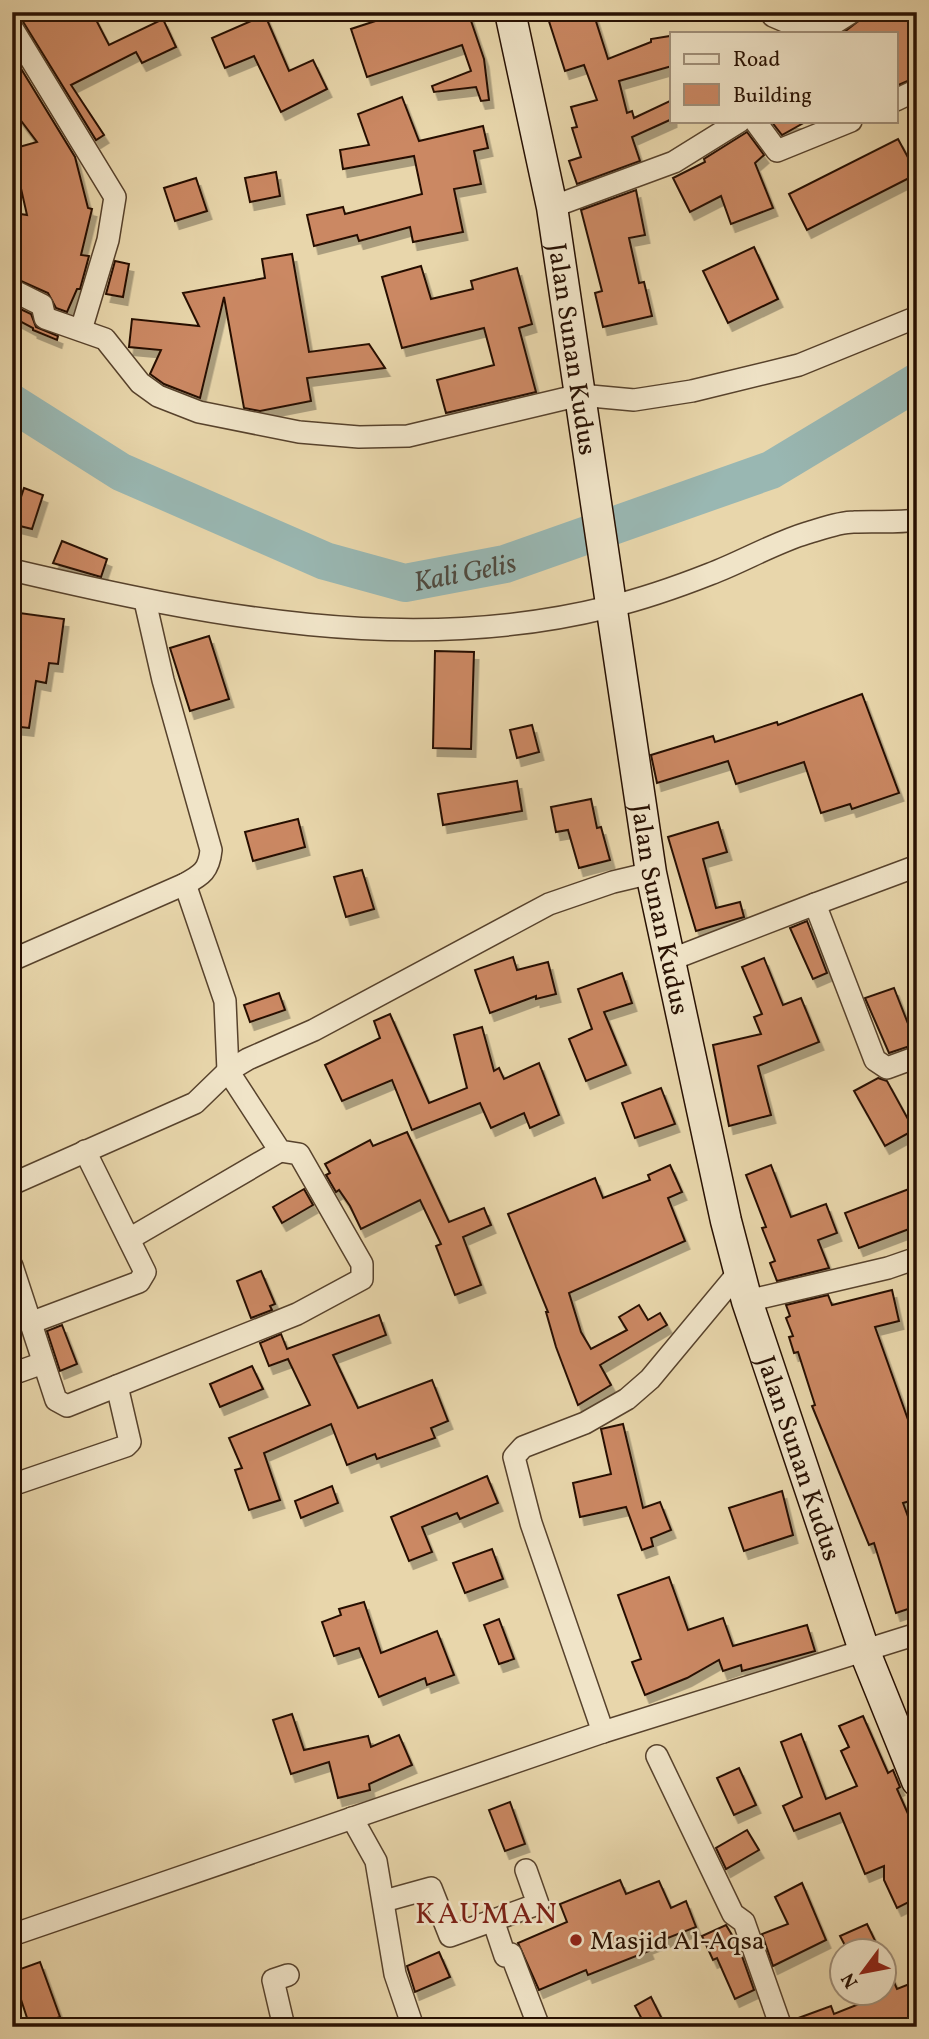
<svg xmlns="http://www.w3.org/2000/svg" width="929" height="2039" viewBox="0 0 929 2039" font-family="Vollkorn,serif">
<defs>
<filter id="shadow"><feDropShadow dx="4.5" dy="8" stdDeviation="0" flood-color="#0004"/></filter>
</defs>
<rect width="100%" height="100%" fill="#e8d6ab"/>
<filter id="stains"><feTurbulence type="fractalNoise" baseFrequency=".00286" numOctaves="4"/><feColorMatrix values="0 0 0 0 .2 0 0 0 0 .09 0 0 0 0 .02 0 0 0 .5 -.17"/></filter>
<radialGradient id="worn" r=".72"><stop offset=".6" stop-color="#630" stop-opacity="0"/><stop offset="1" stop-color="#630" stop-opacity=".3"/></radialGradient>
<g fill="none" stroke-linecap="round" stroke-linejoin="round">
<path stroke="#99b7b2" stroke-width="38" id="s1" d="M12,403L121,472L325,561L405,583L505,564L771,470L917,382"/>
</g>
<g fill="#cb8864" stroke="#271002" stroke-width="2" filter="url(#shadow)">
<polygon points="33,12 92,12 109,45 163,19 176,47 142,63 136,52 71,85 104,135 96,140 22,20"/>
<polygon points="403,12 468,12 484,59 489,100 481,101 476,87 434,92 432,86 471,71 462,45 367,77 351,29"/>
<polygon points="546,12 593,12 608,59 651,42 651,39 670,36 672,66 619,81 627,113 632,111 634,118 672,100 672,119 632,137 640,161 577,184 569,161 581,157 572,128 577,127 571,107 597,100 584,65 565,71"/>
<polygon points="870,12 917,12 917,77 896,86 896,33 843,33"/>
<polygon points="265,15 289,71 313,60 327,89 281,112 254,56 225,68 212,38"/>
<polygon points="12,54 75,157 88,208 92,209 81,255 89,256 80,289 77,289 67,312 56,308 48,293 12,277 14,213 27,215 12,149 37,142 16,114 20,111 12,96"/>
<polygon points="402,97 419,141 483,126 488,148 474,151 481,184 454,189 463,232 413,242 410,227 359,241 357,235 314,246 307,215 343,207 345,214 422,194 414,156 343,169 340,150 369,145 358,114"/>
<polygon points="771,121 807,121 782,135"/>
<polygon points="747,132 764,155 755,163 773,208 731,224 721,196 690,212 673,178 705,162 704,159"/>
<polygon points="898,139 917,174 807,230 789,194"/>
<polygon points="276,172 280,196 250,202 245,178"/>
<polygon points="196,178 207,211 175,221 164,188"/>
<polygon points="636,190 645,235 629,238 639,283 644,282 652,316 603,327 595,293 602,291 581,210"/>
<polygon points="754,247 778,299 728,323 703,271"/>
<polygon points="292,254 309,352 369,344 385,368 307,378 311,401 260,411 244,408 224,297 200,398 164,384 150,374 161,350 129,347 132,319 199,326 183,293 265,278 262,259"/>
<polygon points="115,261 129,264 123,297 106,294"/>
<polygon points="421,266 431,299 473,289 471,281 517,268 532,324 519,328 536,392 446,413 437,380 494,365 484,328 402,348 382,277"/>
<polygon points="12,305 31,314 36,327 58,336 57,340 33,330 33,328 12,317"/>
<polygon points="24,488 43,495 32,529 12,524"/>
<polygon points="62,541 107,559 101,577 53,563"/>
<polygon points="12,612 64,619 58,664 49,663 46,683 36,681 29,728 12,726"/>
<polygon points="209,636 229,699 190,711 170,648"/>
<polygon points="435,651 474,652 471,749 433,748"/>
<polygon points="862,694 899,793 852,809 850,804 821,813 804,762 736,784 728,761 657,783 651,755 713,736 715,742 777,722 778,725"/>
<polygon points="532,725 539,752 517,758 510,730"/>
<polygon points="517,781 522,811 443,825 438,794"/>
<polygon points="591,799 597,828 601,827 610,860 579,868 568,830 556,832 551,807"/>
<polygon points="298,819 305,847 253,861 245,832"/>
<polygon points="718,822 727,852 703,859 716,908 740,902 744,917 696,931 668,837"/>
<polygon points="362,870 374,909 346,917 334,877"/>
<polygon points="807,921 827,973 813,979 790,928"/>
<polygon points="513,957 517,970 548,962 556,994 536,999 536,996 490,1013 475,970"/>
<polygon points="764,958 783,1005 801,998 819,1042 758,1066 771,1115 729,1126 713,1045 761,1034 754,1017 762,1014 742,967"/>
<polygon points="622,973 632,1003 604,1012 626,1065 586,1081 569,1039 592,1029 578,989"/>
<polygon points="894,988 916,1044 889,1053 865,998"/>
<polygon points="279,993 285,1010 250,1022 244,1005"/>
<polygon points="390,1014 429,1103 467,1088 454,1035 482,1027 494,1071 499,1068 504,1079 539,1063 559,1115 530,1128 524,1113 491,1128 480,1103 412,1130 392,1080 342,1101 325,1065 380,1038 374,1021"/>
<polygon points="878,1078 887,1081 914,1130 885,1146 854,1091"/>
<polygon points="661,1088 675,1124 635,1138 622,1103"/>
<polygon points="407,1132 449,1222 484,1208 491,1225 463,1237 481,1285 455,1295 436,1246 441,1244 420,1200 361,1229 350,1206 339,1190 336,1192 326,1175 330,1173 325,1164 370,1140 373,1146"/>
<polygon points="670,1165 682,1192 668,1198 685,1241 569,1293 581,1332 591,1349 627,1330 619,1317 639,1305 648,1320 660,1313 667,1325 600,1365 611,1385 578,1405 556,1347 546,1312 548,1312 508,1214 595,1178 603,1198 650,1180 648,1175"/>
<polygon points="771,1165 791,1217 826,1204 837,1233 818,1240 829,1268 777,1281 770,1263 775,1261 762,1228 766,1227 746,1175"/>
<polygon points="917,1186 917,1226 859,1248 845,1213"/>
<polygon points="304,1189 313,1205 282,1223 273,1207"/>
<polygon points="261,1271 275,1304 270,1306 272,1310 251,1318 237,1281"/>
<polygon points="892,1290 899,1321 875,1327 911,1428 917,1426 917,1499 903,1503 917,1541 917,1606 896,1613 874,1543 869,1545 812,1406 815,1405 798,1352 794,1353 789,1337 793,1336 786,1318 790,1316 786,1305 828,1295 832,1305"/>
<polygon points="379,1315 386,1335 333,1355 358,1408 432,1380 448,1421 431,1428 435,1438 377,1459 375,1454 347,1465 331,1424 264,1453 280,1500 249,1510 235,1470 242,1468 229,1438 310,1405 288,1359 269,1366 260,1343 281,1334 287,1349"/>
<polygon points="62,1325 77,1364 60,1371 47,1331"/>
<polygon points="252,1366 263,1389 220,1407 210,1384"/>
<polygon points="623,1424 643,1508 660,1502 671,1530 651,1538 653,1546 642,1550 626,1507 580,1517 573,1483 611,1474 601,1429"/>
<polygon points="487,1476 498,1503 460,1519 457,1513 422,1527 432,1552 409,1561 391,1517"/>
<polygon points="332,1486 338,1503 301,1518 295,1501"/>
<polygon points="782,1491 793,1535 744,1551 729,1508"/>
<polygon points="492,1549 503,1579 465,1593 453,1563"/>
<polygon points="669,1577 688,1630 723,1618 733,1646 807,1625 815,1651 742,1671 741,1665 723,1671 719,1660 687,1678 645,1695 632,1662 641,1659 618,1595"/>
<polygon points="364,1602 381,1653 437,1631 454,1675 427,1685 425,1678 379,1697 359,1648 334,1656 322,1622 341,1615 339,1609"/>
<polygon points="499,1619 514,1659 499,1664 484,1625"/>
<polygon points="292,1714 304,1750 368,1736 371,1747 399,1735 412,1765 369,1784 370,1790 338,1798 329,1762 291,1774 273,1720"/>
<polygon points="863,1716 888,1773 893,1770 900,1787 897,1789 917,1834 917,1898 897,1908 884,1880 884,1866 865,1874 840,1813 794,1831 783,1806 802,1797 781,1742 801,1734 826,1799 857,1786 841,1751 849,1747 839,1726"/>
<polygon points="739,1768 756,1805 734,1815 717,1778"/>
<polygon points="510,1802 525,1844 505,1851 489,1810"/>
<polygon points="747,1830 759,1850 726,1869 716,1848"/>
<polygon points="620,1880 626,1894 659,1881 671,1908 686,1901 696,1927 647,1946 649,1951 588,1975 586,1970 539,1990 518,1943 567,1922 560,1904"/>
<polygon points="802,1883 826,1940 773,1966 762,1934 788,1924 775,1897"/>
<polygon points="867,1924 880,1951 848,1951 840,1936"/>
<polygon points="726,1925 738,1945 754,1990 735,1999 717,1958 713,1960 702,1936"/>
<polygon points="439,1952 450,1977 415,1992 407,1966"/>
<polygon points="884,1960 897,1989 917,1981 917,2016 891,2027 794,2027 793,2020 831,2006 834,2014 884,1994"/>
<polygon points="40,1962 60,2017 30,2027 12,1972"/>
<polygon points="651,1997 662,2019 646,2027 635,2006"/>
</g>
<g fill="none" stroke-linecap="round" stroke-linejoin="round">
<defs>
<g id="street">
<polyline points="773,16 808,31 822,31 852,12"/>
<polyline points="12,28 115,197 108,240 81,330"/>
<polyline points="896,100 917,90"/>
<polyline points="755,121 777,151 851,121"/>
<polyline points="552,207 674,162 740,121"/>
<polyline points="12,290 42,305 45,318 105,339 140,383 158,396 199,412 299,432 359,437 408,436 580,395 634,400 692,391 799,365 917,317"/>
<path d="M12,570C208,616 409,657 609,607C642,599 677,587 710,574C742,562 774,543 807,533C821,529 839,522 854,522C876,521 895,523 917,520"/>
<polyline points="815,904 917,866"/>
<path d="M12,960L185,884C202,875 209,870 211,850L163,680L145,601"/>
<polyline points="670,960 815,904 875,1060 887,1068 917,1057"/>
<polyline points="12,1184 195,1103 228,1071 248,1059 314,1030 549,904 613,882 651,873"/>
<polyline points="129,1239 280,1151"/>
<polyline points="12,1266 56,1400 67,1406 117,1386"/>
<polyline points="747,1301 888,1268 917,1258"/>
<polyline points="30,1323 139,1282 145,1272 85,1151"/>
<polyline points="12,1374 43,1363"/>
<polyline points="12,1485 126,1446 130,1442 117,1386 297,1314 362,1279 362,1264 299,1154 280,1151 228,1071 225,1001 185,884"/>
<polyline points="603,1732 531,1523 514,1457 523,1447 585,1423 627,1399 650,1379 739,1272"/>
<polyline points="657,1756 733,1914 744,1922 781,2027"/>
<polyline points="352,1818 376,1861 395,1974 413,2027"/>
<polyline points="384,1901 431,1888 450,1936 538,1904 526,1870"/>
<polyline points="493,1920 505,1956 511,1954 539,2027"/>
<polyline points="12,1935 603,1732 917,1634"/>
<polyline points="284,2027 273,1980 288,1975"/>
</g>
<g id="secondary">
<path id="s2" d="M510,12L552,207L651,873L726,1221L747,1301L864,1650L917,1781"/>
</g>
</defs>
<use href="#street" stroke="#57422c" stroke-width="24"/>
<use href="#secondary" stroke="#271002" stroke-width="33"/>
<use href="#street" stroke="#f0e4c8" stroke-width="21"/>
<use href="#secondary" stroke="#f0e4c8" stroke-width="30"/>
</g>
<circle fill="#8f2418" stroke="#f0e4c8" stroke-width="2.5" cx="576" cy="1940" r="7"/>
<g text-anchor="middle" stroke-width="5" stroke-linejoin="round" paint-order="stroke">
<g font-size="26" fill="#271002" stroke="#f0e4c8">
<text dy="9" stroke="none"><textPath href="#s2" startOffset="343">Jalan Sunan Kudus</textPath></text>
<text dy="9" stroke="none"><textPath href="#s2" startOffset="910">Jalan Sunan Kudus</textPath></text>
<text dy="9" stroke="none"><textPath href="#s2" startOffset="1477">Jalan Sunan Kudus</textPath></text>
</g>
<g font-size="26" fill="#271002" stroke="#f0e4c8" text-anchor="start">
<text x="590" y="1949">Masjid Al-Aqsa</text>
</g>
<g font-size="28" font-style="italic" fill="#4f4a40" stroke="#f0e4c8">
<text dy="10" stroke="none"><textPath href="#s1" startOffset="495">Kali Gelis</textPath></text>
</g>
<g font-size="30" letter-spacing="2" fill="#7a1f14" stroke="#f0e4c8">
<text x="487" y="1923">KAUMAN</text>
</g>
</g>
<rect width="929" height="2039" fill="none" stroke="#e8d6ab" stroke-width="42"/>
<rect x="14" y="14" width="901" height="2011" fill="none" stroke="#271002" stroke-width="3.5"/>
<rect x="21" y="21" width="887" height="1997" fill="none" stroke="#271002" stroke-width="2"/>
<rect x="670" y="32" width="228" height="91" fill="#f0e4c8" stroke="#a08f79" stroke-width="2"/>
<rect x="684" y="54" width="35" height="10" fill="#f0e4c8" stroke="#a08f79" stroke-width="2"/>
<text x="733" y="66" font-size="21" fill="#271002">Road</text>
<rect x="684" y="84" width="35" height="21" fill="#cb8864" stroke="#a08f79" stroke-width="2"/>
<text x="733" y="102" font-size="21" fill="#271002">Building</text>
<g transform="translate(863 1972) rotate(238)"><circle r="33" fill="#f0e4c8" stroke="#a08f79" stroke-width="2"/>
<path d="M0-5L12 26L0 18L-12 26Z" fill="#8f2418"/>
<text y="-10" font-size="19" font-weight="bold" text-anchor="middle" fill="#271002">N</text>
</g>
<rect width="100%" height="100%" filter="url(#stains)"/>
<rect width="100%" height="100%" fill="url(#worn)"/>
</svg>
